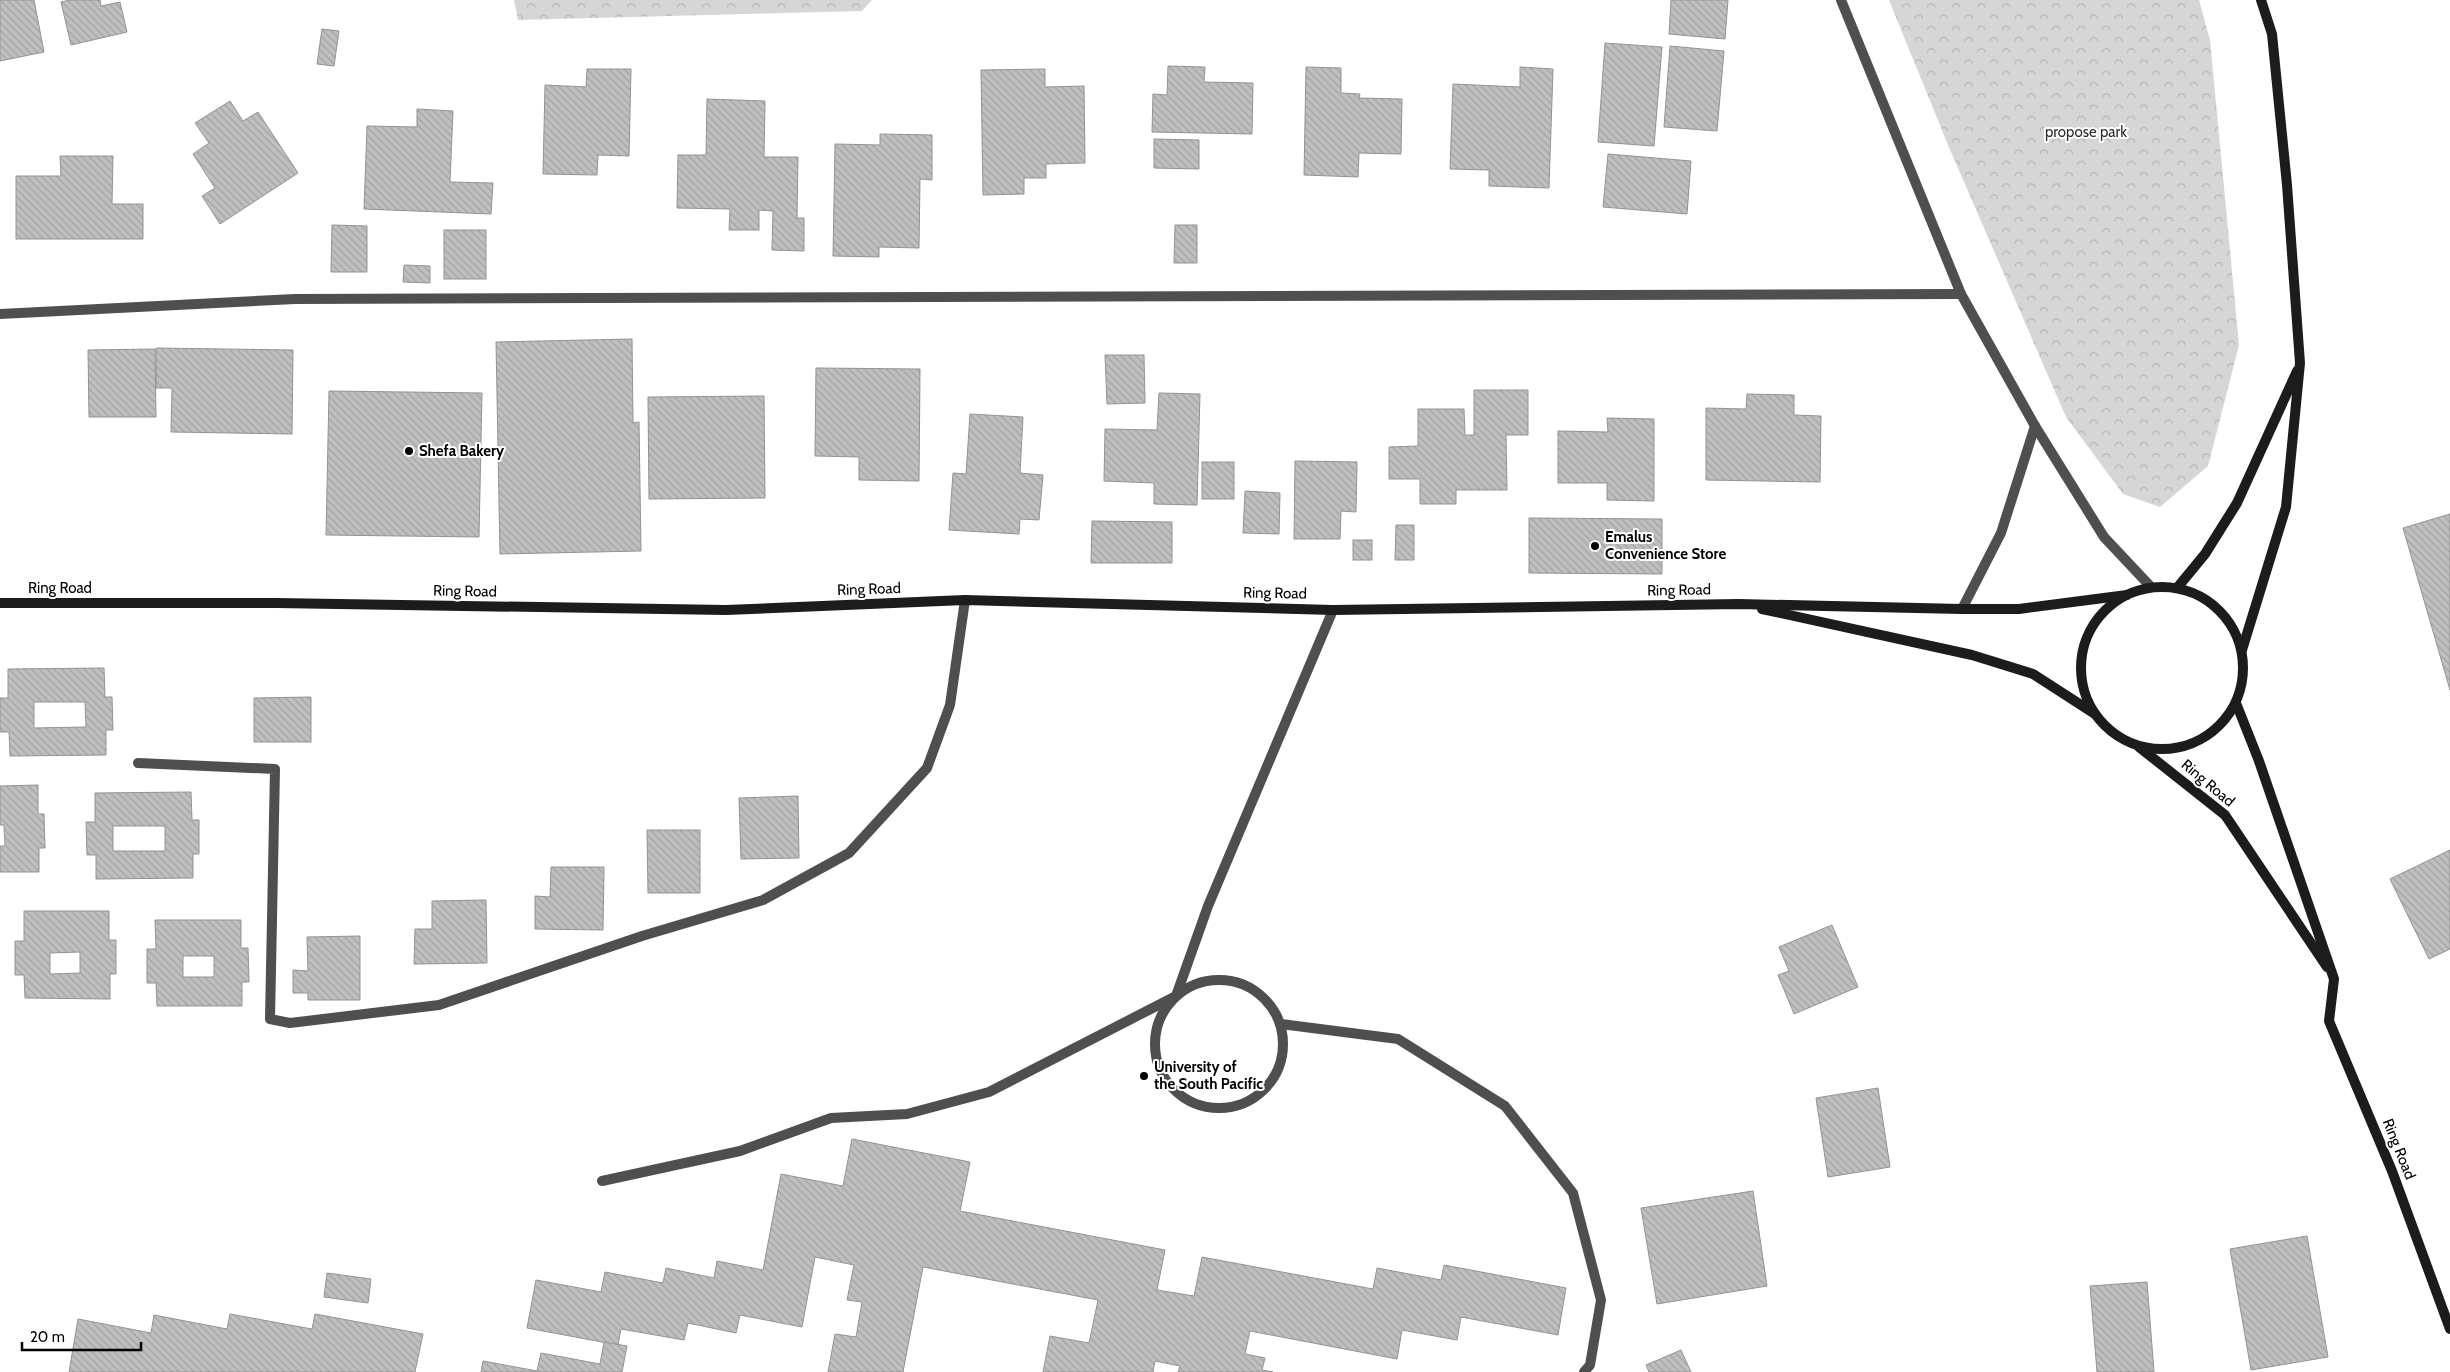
<svg xmlns="http://www.w3.org/2000/svg" width="2450" height="1372" viewBox="0 0 2450 1372" font-family="Cabin,sans-serif">
<defs>
<pattern id="park-crowns" width="20" height="18" patternUnits="userSpaceOnUse" patternTransform="scale(1.25)"><rect width="20" height="18" fill="#d6d6d6"/><path d="M2 6a3 3 0 1 1 6 0M12 15a3 3 0 1 1 6 0" fill="none" stroke="#b6b6b6"/></pattern>
<pattern id="building-back-hatch" width="6" height="6" patternUnits="userSpaceOnUse" patternTransform="scale(1.25)"><rect width="6" height="6" fill="#bfbfbf"/><path d="M-1 5l2 2M0 0l6 6M5-1l2 2" fill="none" stroke="#a2a2a2"/></pattern>
</defs>
<rect width="100%" height="100%" fill="#fff"/>
<g fill="url(#park-crowns)">
<polygon points="514,0 872,0 862,11 518,20"/>
<polygon points="1889,0 2199,0 2210,40 2239,345 2208,466 2160,507 2123,494 2066,417 1948,145"/>
</g>
<g fill="url(#building-back-hatch)" stroke="#939393" fill-rule="evenodd">
<polygon points="0,0 34,0 44,52 0,61"/>
<polygon points="70,0 100,0 101,6 120,2 127,32 71,45 61,2"/>
<polygon points="1671,0 1728,0 1725,39 1669,34"/>
<polygon points="322,29 339,31 334,66 317,64"/>
<polygon points="1605,43 1662,47 1654,146 1598,142"/>
<polygon points="1670,46 1724,51 1717,131 1664,127"/>
<polygon points="1168,66 1205,67 1204,82 1253,83 1252,134 1152,132 1153,94 1167,95"/>
<polygon points="1306,67 1341,68 1341,93 1360,94 1359,98 1402,99 1401,154 1359,153 1358,177 1304,175"/>
<polygon points="1520,67 1553,69 1549,188 1489,186 1489,170 1450,169 1453,84 1520,87"/>
<polygon points="587,69 631,69 629,156 598,155 597,175 543,174 545,85 586,87"/>
<polygon points="1045,69 1045,87 1084,86 1085,163 1046,164 1046,178 1024,178 1024,194 983,195 981,70"/>
<polygon points="707,99 765,101 764,157 798,157 797,218 804,218 804,251 772,250 773,211 759,210 759,230 729,230 730,209 677,208 678,155 706,155"/>
<polygon points="230,101 243,121 258,112 298,173 220,224 202,196 215,188 193,154 209,143 195,123"/>
<polygon points="417,109 453,111 450,182 493,183 491,214 364,209 367,126 417,127"/>
<polygon points="880,134 932,135 932,180 920,179 919,248 879,247 879,257 833,256 835,144 880,145"/>
<polygon points="1154,139 1199,140 1199,169 1154,168"/>
<polygon points="1608,154 1691,161 1687,214 1603,207"/>
<polygon points="60,156 113,156 112,204 143,204 143,239 16,239 16,176 61,176"/>
<polygon points="332,225 367,226 367,272 331,272"/>
<polygon points="1175,225 1197,225 1197,263 1174,263"/>
<rect x="444" y="230" width="42" height="49"/>
<polygon points="404,265 430,266 430,283 403,282"/>
<polygon points="632,339 633,423 639,422 641,551 500,554 496,342"/>
<polygon points="156,348 293,350 292,434 171,432 172,388 156,388"/>
<polygon points="155,349 156,417 89,417 88,350"/>
<polygon points="1105,355 1144,355 1145,403 1107,404"/>
<polygon points="816,368 920,369 919,481 859,480 859,457 815,456"/>
<polygon points="1474,390 1528,390 1528,435 1506,435 1507,490 1456,490 1456,504 1420,504 1420,479 1389,479 1389,447 1418,446 1418,409 1464,409 1465,435 1474,435"/>
<polygon points="329,391 482,393 479,537 326,535"/>
<polygon points="1159,393 1200,394 1197,505 1154,504 1154,483 1104,481 1105,429 1157,430"/>
<polygon points="1747,394 1794,395 1794,415 1821,416 1820,482 1706,480 1706,408 1746,409"/>
<polygon points="764,396 765,498 649,499 648,397"/>
<polygon points="970,414 1023,417 1020,473 1043,475 1039,520 1020,519 1019,534 949,530 953,473 966,474"/>
<polygon points="1607,418 1654,419 1654,501 1607,500 1607,483 1558,483 1558,431 1608,432"/>
<polygon points="1295,461 1357,462 1356,512 1341,511 1340,539 1294,539"/>
<rect x="1202" y="462" width="32" height="37"/>
<polygon points="1245,491 1280,493 1279,534 1243,533"/>
<polygon points="2450,514 2450,690 2403,528"/>
<polygon points="1529,518 1662,519 1662,574 1529,573"/>
<polygon points="1092,521 1172,522 1172,563 1091,563"/>
<polygon points="1396,525 1414,525 1414,560 1395,560"/>
<rect x="1353" y="540" width="19" height="20"/>
<path d="M104,668L105,697H112L113,730H106V755L10,756L9,732H0V698H8V669ZM34,702H85L86,727L34,728Z"/>
<polygon points="311,697 311,742 254,742 254,698"/>
<polygon points="38,785 38,814 44,814 45,848 39,848 39,872 0,872 0,846 5,846 4,825 0,825 0,786"/>
<path d="M191,792L192,820H199V854H193V878L96,879V855H87L86,822H95V793ZM113,826H165V851H113Z"/>
<polygon points="798,796 799,858 741,859 739,798"/>
<polygon points="647,830 700,830 700,893 648,893"/>
<polygon points="2450,850 2450,949 2429,959 2390,879"/>
<polygon points="551,867 604,867 603,930 535,929 535,896 550,897"/>
<polygon points="486,900 487,963 414,964 415,929 432,929 432,901"/>
<path d="M24,911H109V940H116V974H110V999L25,998L24,975H15V941H24ZM80,952V973L50,974V953Z"/>
<path d="M155,920H241V948H248L249,982H242V1006H157L156,983H147V949H156ZM183,956H214V977H183Z"/>
<polygon points="1832,925 1858,987 1794,1014 1778,975 1789,971 1779,947"/>
<polygon points="360,936 360,1000 308,1000 308,993 293,993 293,970 308,971 307,937"/>
<polygon points="1878,1088 1890,1167 1828,1177 1816,1098"/>
<polygon points="852,1139 970,1162 960,1211 1165,1250 1157,1290 1194,1296 1202,1257 1373,1289 1377,1268 1441,1280 1444,1265 1566,1288 1558,1335 1461,1317 1457,1340 1402,1330 1397,1359 1250,1331 1245,1354 1265,1358 1262,1370 1273,1372 1178,1372 1180,1366 1155,1361 1153,1372 1043,1372 1050,1336 1089,1343 1098,1300 923,1267 903,1372 828,1372 835,1334 856,1337 862,1302 847,1300 854,1265 815,1257 802,1327 740,1315 736,1333 688,1323 684,1340 621,1329 618,1345 527,1328 536,1280 601,1292 605,1272 663,1283 666,1268 714,1278 717,1261 763,1270 781,1174 843,1186"/>
<polygon points="1753,1191 1767,1286 1657,1304 1641,1208"/>
<polygon points="2307,1236 2328,1357 2251,1370 2230,1249"/>
<polygon points="327,1273 371,1279 368,1303 324,1297"/>
<polygon points="2147,1282 2154,1372 2097,1372 2090,1286"/>
<polygon points="230,1314 312,1329 315,1314 423,1334 415,1372 69,1372 78,1319 151,1333 154,1315 227,1329"/>
<polygon points="604,1342 627,1346 622,1372 481,1372 483,1361 537,1371 541,1353 600,1364"/>
<polygon points="1681,1350 1691,1372 1649,1372 1646,1365"/>
</g>
<g fill="none" stroke-linecap="round" stroke-linejoin="round">
<g stroke="#4f4f4f" stroke-width="10">
<circle cx="1219" cy="1044" r="64"/>
<polyline points="1281,1024 1398,1039 1505,1106 1573,1193 1601,1300 1590,1365 1584,1372"/>
<polyline points="602,1181 740,1151 831,1118 907,1114 989,1092 1176,996 1208,906 1333,610"/>
</g>
<g stroke="#4f4f4f" stroke-width="10">
<polyline points="1841,0 1961,294 2035,426 2104,537 2151,587"/>
<polyline points="0,314 295,299 1961,294"/>
<polyline points="1962,609 2001,533 2035,426"/>
<polyline points="138,763 275,769 270,1019 290,1023 439,1005 642,936 763,900 849,853 927,768 950,705 965,600"/>
</g>
<g stroke="#1c1c1c" stroke-width="10">
<circle cx="2162" cy="668" r="81"/>
<polyline points="2177,588 2205,554 2237,503 2297,371"/>
<polyline points="0,603 276,603 726,610 965,600 1333,610 1739,604 1962,609 2019,609 2127,595"/>
<polyline points="1762,609 1972,655 2033,674 2095,714"/>
<polyline points="2242,650 2286,507 2300,363 2287,185 2272,34 2261,0"/>
<polyline points="2236,703 2259,761 2334,979 2329,1021 2392,1171 2450,1329"/>
<polyline points="2139,747 2225,815 2327,967"/>
</g>
</g>
<g fill="#000" stroke="#fff" stroke-width="2">
<circle cx="409" cy="451" r="5"/>
<circle cx="1595" cy="546" r="5"/>
<circle cx="1144" cy="1076" r="5"/>
</g>
<g text-anchor="middle" stroke-width="4" stroke-linejoin="round" paint-order="stroke">
<g font-size="15" fill="#2d2d2d" stroke="#fff">
<text x="2086" y="137">propose park</text>
</g>
<g font-size="15" font-weight="bold" fill="#000" stroke="#fff" text-anchor="start">
<text x="419" y="456">Shefa Bakery</text>
<text x="1605" y="542">Emalus<tspan x="1605" dy="17">Convenience Store</tspan></text>
<text x="1154" y="1072">University of<tspan x="1154" dy="17">the South Pacific</tspan></text>
</g>
<g font-size="15" fill="#000" stroke="#fff">
<text x="60" y="593">Ring Road</text>
<text transform="translate(869 589) rotate(-2)" y="5">Ring Road</text>
<text transform="translate(1679 590) rotate(-1)" y="5">Ring Road</text>
<text transform="translate(465 591) rotate(1)" y="5">Ring Road</text>
<text transform="translate(1275 593) rotate(1)" y="5">Ring Road</text>
<text transform="translate(2208 783) rotate(40)" y="5">Ring Road</text>
<text transform="translate(2399 1149) rotate(68)" y="5">Ring Road</text>
</g>
</g>
<path d="M22 1342v8h119v-8" fill="none" stroke="#000000" stroke-width="2.5"/>
<text x="30" y="1342" font-size="15" fill="#000000" stroke="#ffffff" stroke-width="4" paint-order="stroke">20 m</text>
</svg>
